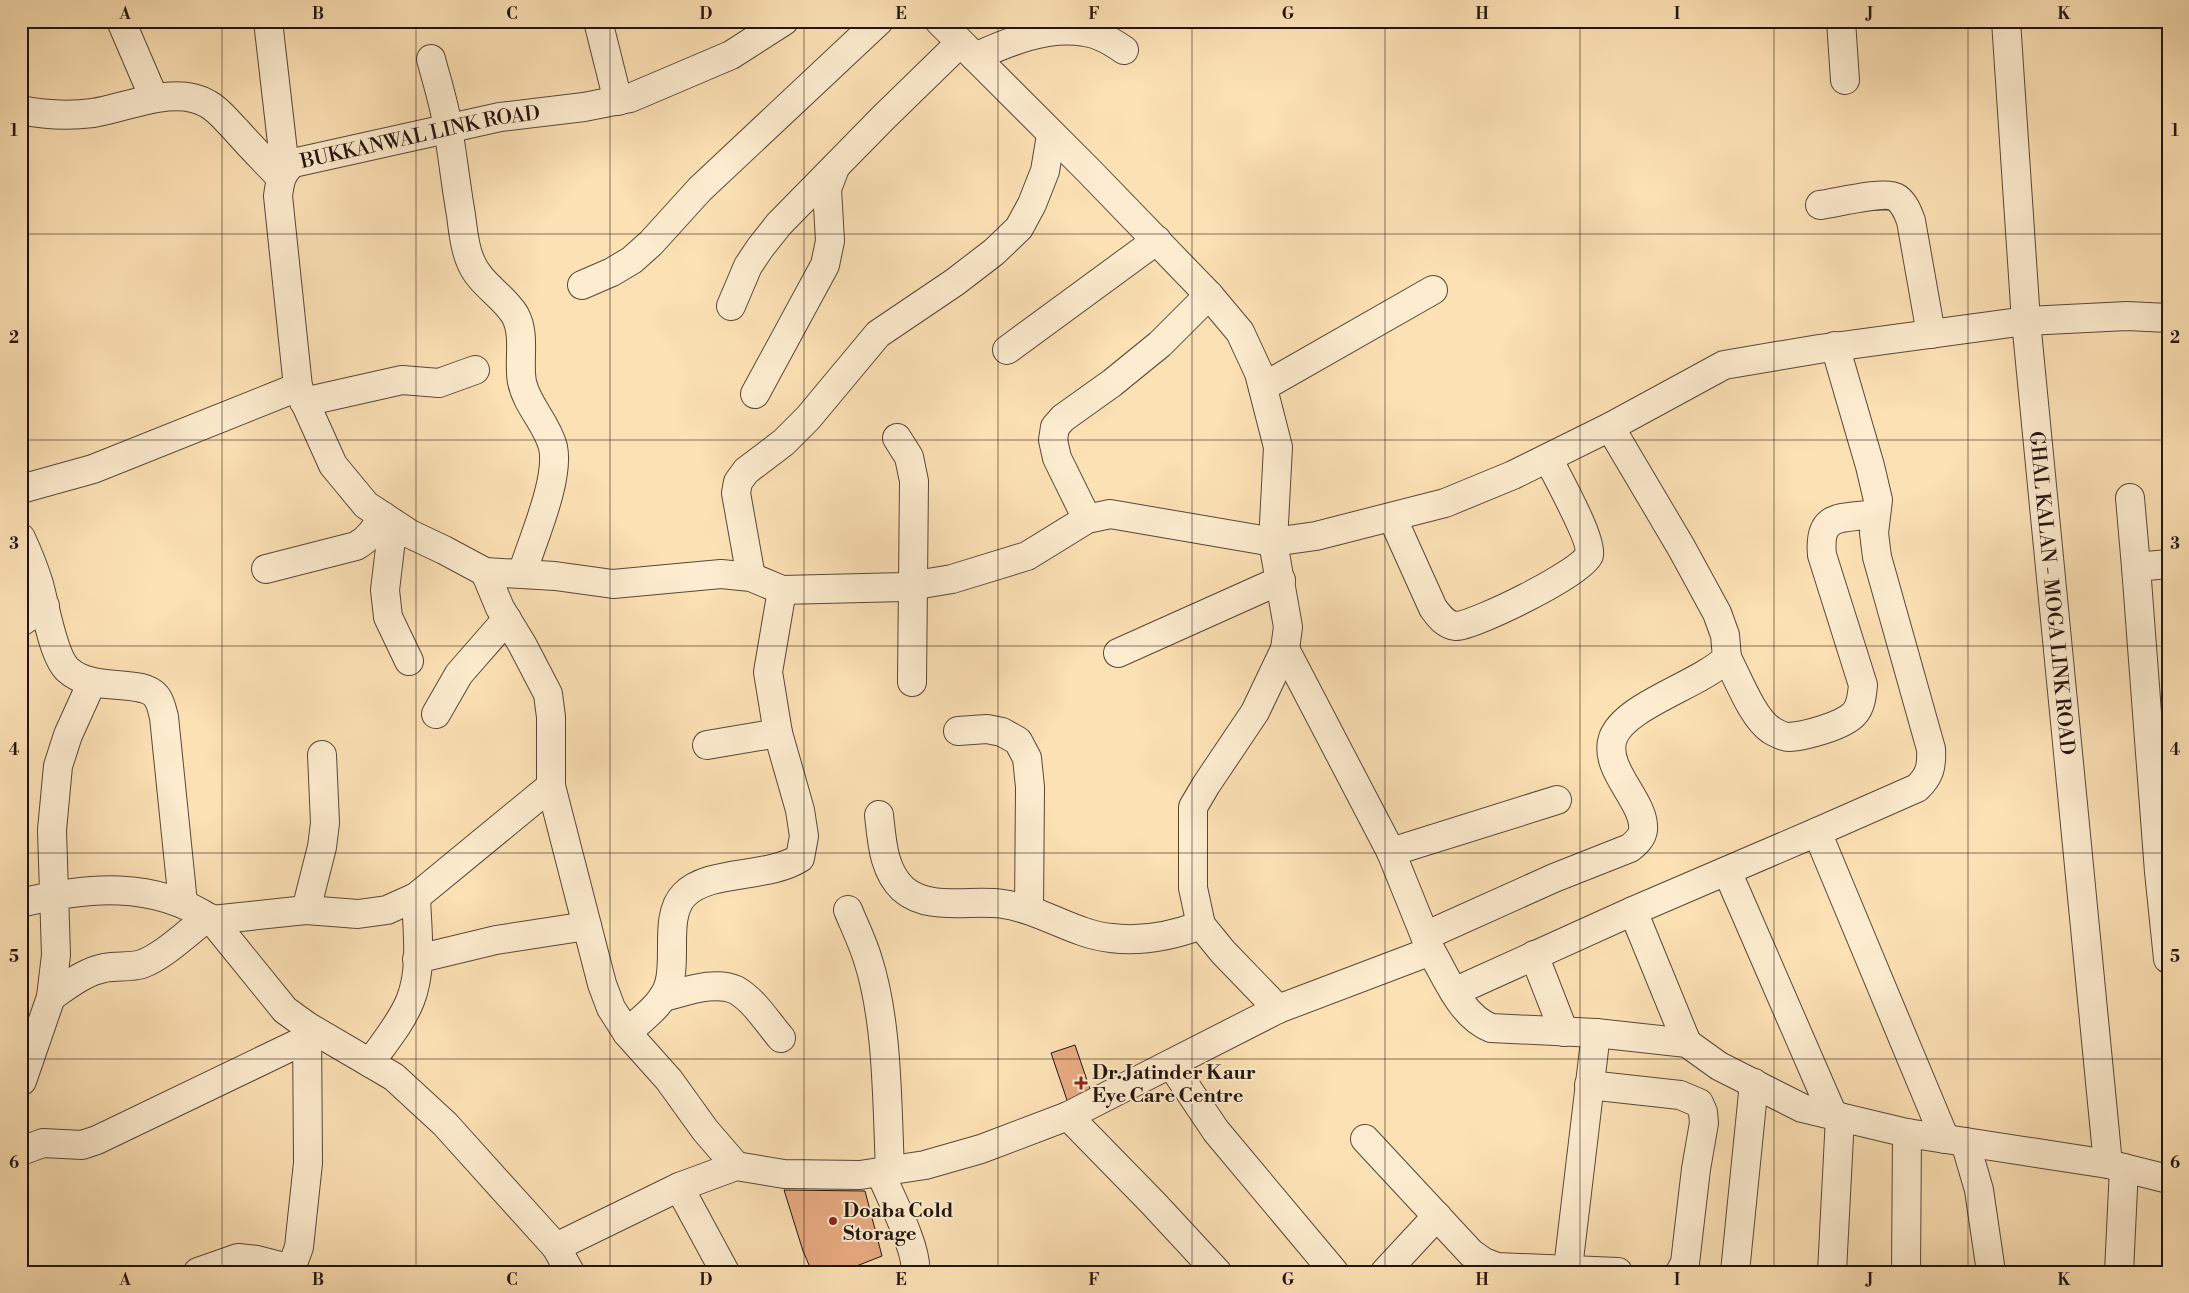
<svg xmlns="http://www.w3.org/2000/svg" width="2189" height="1293" viewBox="0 0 2189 1293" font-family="'Libre Bodoni',serif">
<rect width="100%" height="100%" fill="#fce1b5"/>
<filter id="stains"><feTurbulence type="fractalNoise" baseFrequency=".004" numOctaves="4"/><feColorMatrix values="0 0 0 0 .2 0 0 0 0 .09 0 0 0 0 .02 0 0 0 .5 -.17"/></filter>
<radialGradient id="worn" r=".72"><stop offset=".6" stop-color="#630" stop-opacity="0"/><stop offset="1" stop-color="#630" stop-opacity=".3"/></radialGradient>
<g fill="#e9ab83" stroke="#22140e">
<polygon points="1075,1045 1093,1098 1069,1106 1051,1053"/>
<polygon points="784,1190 865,1191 882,1256 854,1267 847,1272 812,1272 803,1251"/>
</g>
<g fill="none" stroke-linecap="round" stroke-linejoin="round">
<defs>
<g id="minor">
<polyline points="121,21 154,98"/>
<polyline points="268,21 285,169"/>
<polyline points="598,21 618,101"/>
<polyline points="939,21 1089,171 1209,295 1240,332 1259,373 1278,447 1273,542 1288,627 1285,649 1255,712 1206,785 1193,807 1193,888 1201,925 1223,952 1278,1009"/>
<polyline points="1841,21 1845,80"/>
<path id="s1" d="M2006,21L2026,321L2108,1164"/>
<path d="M975,57C1008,42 1048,25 1085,32C1100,34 1112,42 1124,50"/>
<path d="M431,59C437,82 445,106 448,129C453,158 456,187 461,215C463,230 464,246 470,260C479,284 502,294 515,315C526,335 518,361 522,382C527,406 547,423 553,447C560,480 532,541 522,574"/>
<path d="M21,110C45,115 69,116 93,113C127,108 175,84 208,104C219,110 227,121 236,130C250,146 265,161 280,177"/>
<path d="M1820,205C1836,203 1886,190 1897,198C1905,204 1908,213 1911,221L1931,334"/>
<polyline points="582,285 612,272 632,260 651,243 700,189 879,21"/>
<polyline points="731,306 748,266 760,248 779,224 884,117 960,43"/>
<polyline points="1007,350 1157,240"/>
<polyline points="298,387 333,465 366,505 410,534 444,550 485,572 555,576 613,584 721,574 751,577 782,590 904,587 952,579 1027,556 1087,519 1110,514 1273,542 1316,536 1445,503 1513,475 1610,427 1724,365 1819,349 2026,321 2127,316 2168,318"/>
<polyline points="1263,387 1433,290"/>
<polyline points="755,394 825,265 830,241 827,189 835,168"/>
<polyline points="304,402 402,380 439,383 475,370"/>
<polyline points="897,438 909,457 914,481 912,682"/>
<path id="s2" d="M21,489L93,469L298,387L278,196C280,181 281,173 293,163L500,117L584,107L630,98L731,55L784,21"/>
<polyline points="2130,498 2136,567"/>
<path d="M1392,517L1433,608C1439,616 1445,625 1456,626C1474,626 1584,572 1589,555C1593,540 1556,475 1548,458"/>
<polyline points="1087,519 1057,458 1053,440 1055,427 1063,418 1112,383 1160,344 1209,295"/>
<polyline points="393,523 385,590 388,617 409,661"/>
<path d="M21,538C28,553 34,568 39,584C45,605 53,657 68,670C93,693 142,678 156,696C161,702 162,710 164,717L183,903"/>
<polyline points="2168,564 2136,567 2159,872 2168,959"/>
<path d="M266,569L356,546C369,539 375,529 383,516"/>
<polyline points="485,572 500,608 522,644 548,694 551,717 551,786 602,984 611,1008 627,1033 669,1080 705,1130 736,1166"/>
<polyline points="751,577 736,493 738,482 746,471 784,442 808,418 878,334 955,282 994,252 1019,228 1032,204 1045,171 1051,135"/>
<polyline points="21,622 45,606"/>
<polyline points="1285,649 1391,852 1431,951"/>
<polyline points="1118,653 1281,580"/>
<path d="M1727,658C1738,678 1752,717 1771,730C1776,733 1784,737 1789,737C1805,736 1843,726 1854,714C1861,707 1862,695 1863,685L1822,555C1818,512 1841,519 1875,514"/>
<polyline points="436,714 459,674 507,619"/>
<polyline points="958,731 987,729 1002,732 1018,741 1027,758 1030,787 1029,910"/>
<polyline points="707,745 778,733"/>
<path d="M879,815C882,841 883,870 903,889C929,912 972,899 1003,904C1043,910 1073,934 1111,938C1142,942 1172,936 1201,925"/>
<path d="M1817,832L1917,788C1930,776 1932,766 1931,749L1877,557L1874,533L1878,500L1870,466L1835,346"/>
<polyline points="1391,852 1557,800"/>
<polyline points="1727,871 1833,1115"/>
<path d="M21,903C87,887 153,880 212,920L285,1010L307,1026L394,1077L445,1124L556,1247L679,1187L736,1166L784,1174L860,1175L925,1165L981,1149L1068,1116L1278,1009L1431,951C1447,978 1461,1016 1491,1028L1596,1033L1687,1043L1719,1066L1802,1108L1907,1133L2108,1164L2168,1179"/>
<polyline points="306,910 322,847 325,823 322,755"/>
<path d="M848,910C855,927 863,943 868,960C888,1022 887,1105 890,1170"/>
<polyline points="1633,911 1687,1043"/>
<polyline points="212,920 306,910 358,914 387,910 416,897 551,786"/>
<path d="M1425,936L1554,878L1630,848C1636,843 1642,838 1643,830C1646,802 1602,769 1613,738C1625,705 1700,685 1727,658L1725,635L1717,613L1681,547L1610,427"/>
<polyline points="1534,955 1564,1032"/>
<polyline points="417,959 496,940 587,926"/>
<polyline points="1454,992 1633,911 1817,832 1945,1139"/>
<path d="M51,997C67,986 84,972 104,968C117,965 129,968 142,964C164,956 189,931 208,917"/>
<path d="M663,997C685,992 715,980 736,990C754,1000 768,1023 781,1038"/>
<path d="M627,1033C641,1019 664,1004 669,984C677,958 664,916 684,895C709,869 767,879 800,858L804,836L800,810L778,733L768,672L782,590"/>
<path d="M370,1063C384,1043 401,1023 410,1001C423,969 417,930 416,897"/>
<polyline points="1171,1064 1216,1131 1334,1272"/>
<polyline points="22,1081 51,997 56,955 52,830 58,766 68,735 92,682"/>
<polyline points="1589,1085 1680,1095 1699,1103 1703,1112 1704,1123 1696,1169 1685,1263 1680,1272"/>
<polyline points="1068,1116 1153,1203 1217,1272"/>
<polyline points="1365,1139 1471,1253 1484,1262 1497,1267 1618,1272"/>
<polyline points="1965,1142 1979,1190 1991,1272"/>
<polyline points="21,1151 43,1143 82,1145 97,1140 307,1039"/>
<path d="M880,1172C889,1194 919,1251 915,1272"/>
<polyline points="679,1187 725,1272"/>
<polyline points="556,1247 570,1272"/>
<polyline points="1568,1268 1596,1033"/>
<polyline points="198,1272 238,1258 257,1260 292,1269"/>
<polyline points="290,1272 299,1247 308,1163 307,1026"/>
<polyline points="1385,1272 1437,1216"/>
<polyline points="1735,1272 1754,1083"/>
<polyline points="1832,1272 1840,1117"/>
<polyline points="1906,1272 1907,1133"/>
<polyline points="2119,1272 2124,1168"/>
</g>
</defs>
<use href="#minor" stroke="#584738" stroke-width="30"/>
<use href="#minor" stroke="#fdeccf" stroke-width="28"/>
</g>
<path fill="none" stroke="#22140e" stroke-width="1" stroke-opacity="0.55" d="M222,21V1272M416,21V1272M610,21V1272M804,21V1272M998,21V1272M1192,21V1272M1385,21V1272M1580,21V1272M1774,21V1272M1968,21V1272M21,234H2168M21,440H2168M21,646H2168M21,853H2168M21,1059H2168"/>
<g fill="#8f2418" stroke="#fdeccf" stroke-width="2">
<path d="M1078.5 1075.5h5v5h5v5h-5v5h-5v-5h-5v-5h5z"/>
<circle cx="833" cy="1221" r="5"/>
</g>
<g text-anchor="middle" stroke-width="4" stroke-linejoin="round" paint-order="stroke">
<g font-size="20" fill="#22140e" stroke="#fdeccf">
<text dy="7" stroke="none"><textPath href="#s2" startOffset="655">BUKKANWAL LINK ROAD</textPath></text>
<text dy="7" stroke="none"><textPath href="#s1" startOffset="574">GHAL KALAN - MOGA LINK ROAD</textPath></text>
</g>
<g font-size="20" font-weight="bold" fill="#22140e" stroke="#fdeccf" text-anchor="start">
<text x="1092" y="1079">Dr. Jatinder Kaur<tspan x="1092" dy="23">Eye Care Centre</tspan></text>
<text x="843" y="1217">Doaba Cold<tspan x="843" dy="23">Storage</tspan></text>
</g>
</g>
<rect width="2189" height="1293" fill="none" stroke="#fce1b5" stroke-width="55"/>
<rect x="28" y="28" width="2134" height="1238" fill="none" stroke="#22140e" stroke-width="2"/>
<g font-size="16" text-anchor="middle" font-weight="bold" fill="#22140e">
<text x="125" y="19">A</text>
<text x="318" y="19">B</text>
<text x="512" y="19">C</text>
<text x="706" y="19">D</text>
<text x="901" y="19">E</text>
<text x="1094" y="19">F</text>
<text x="1288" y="19">G</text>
<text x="1482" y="19">H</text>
<text x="1677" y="19">I</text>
<text x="1870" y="19">J</text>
<text x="2064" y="19">K</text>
<text x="14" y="136">1</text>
<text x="2175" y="136">1</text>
<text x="14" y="343">2</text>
<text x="2175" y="343">2</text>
<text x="14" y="549">3</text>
<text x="2175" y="549">3</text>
<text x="14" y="755">4</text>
<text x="2175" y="755">4</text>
<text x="14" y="962">5</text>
<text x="2175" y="962">5</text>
<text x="14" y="1168">6</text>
<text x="2175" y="1168">6</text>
<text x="125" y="1285">A</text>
<text x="318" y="1285">B</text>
<text x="512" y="1285">C</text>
<text x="706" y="1285">D</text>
<text x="901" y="1285">E</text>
<text x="1094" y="1285">F</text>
<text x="1288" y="1285">G</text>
<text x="1482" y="1285">H</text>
<text x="1677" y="1285">I</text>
<text x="1870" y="1285">J</text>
<text x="2064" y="1285">K</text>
</g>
<rect width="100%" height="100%" filter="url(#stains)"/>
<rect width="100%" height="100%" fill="url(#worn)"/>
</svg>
